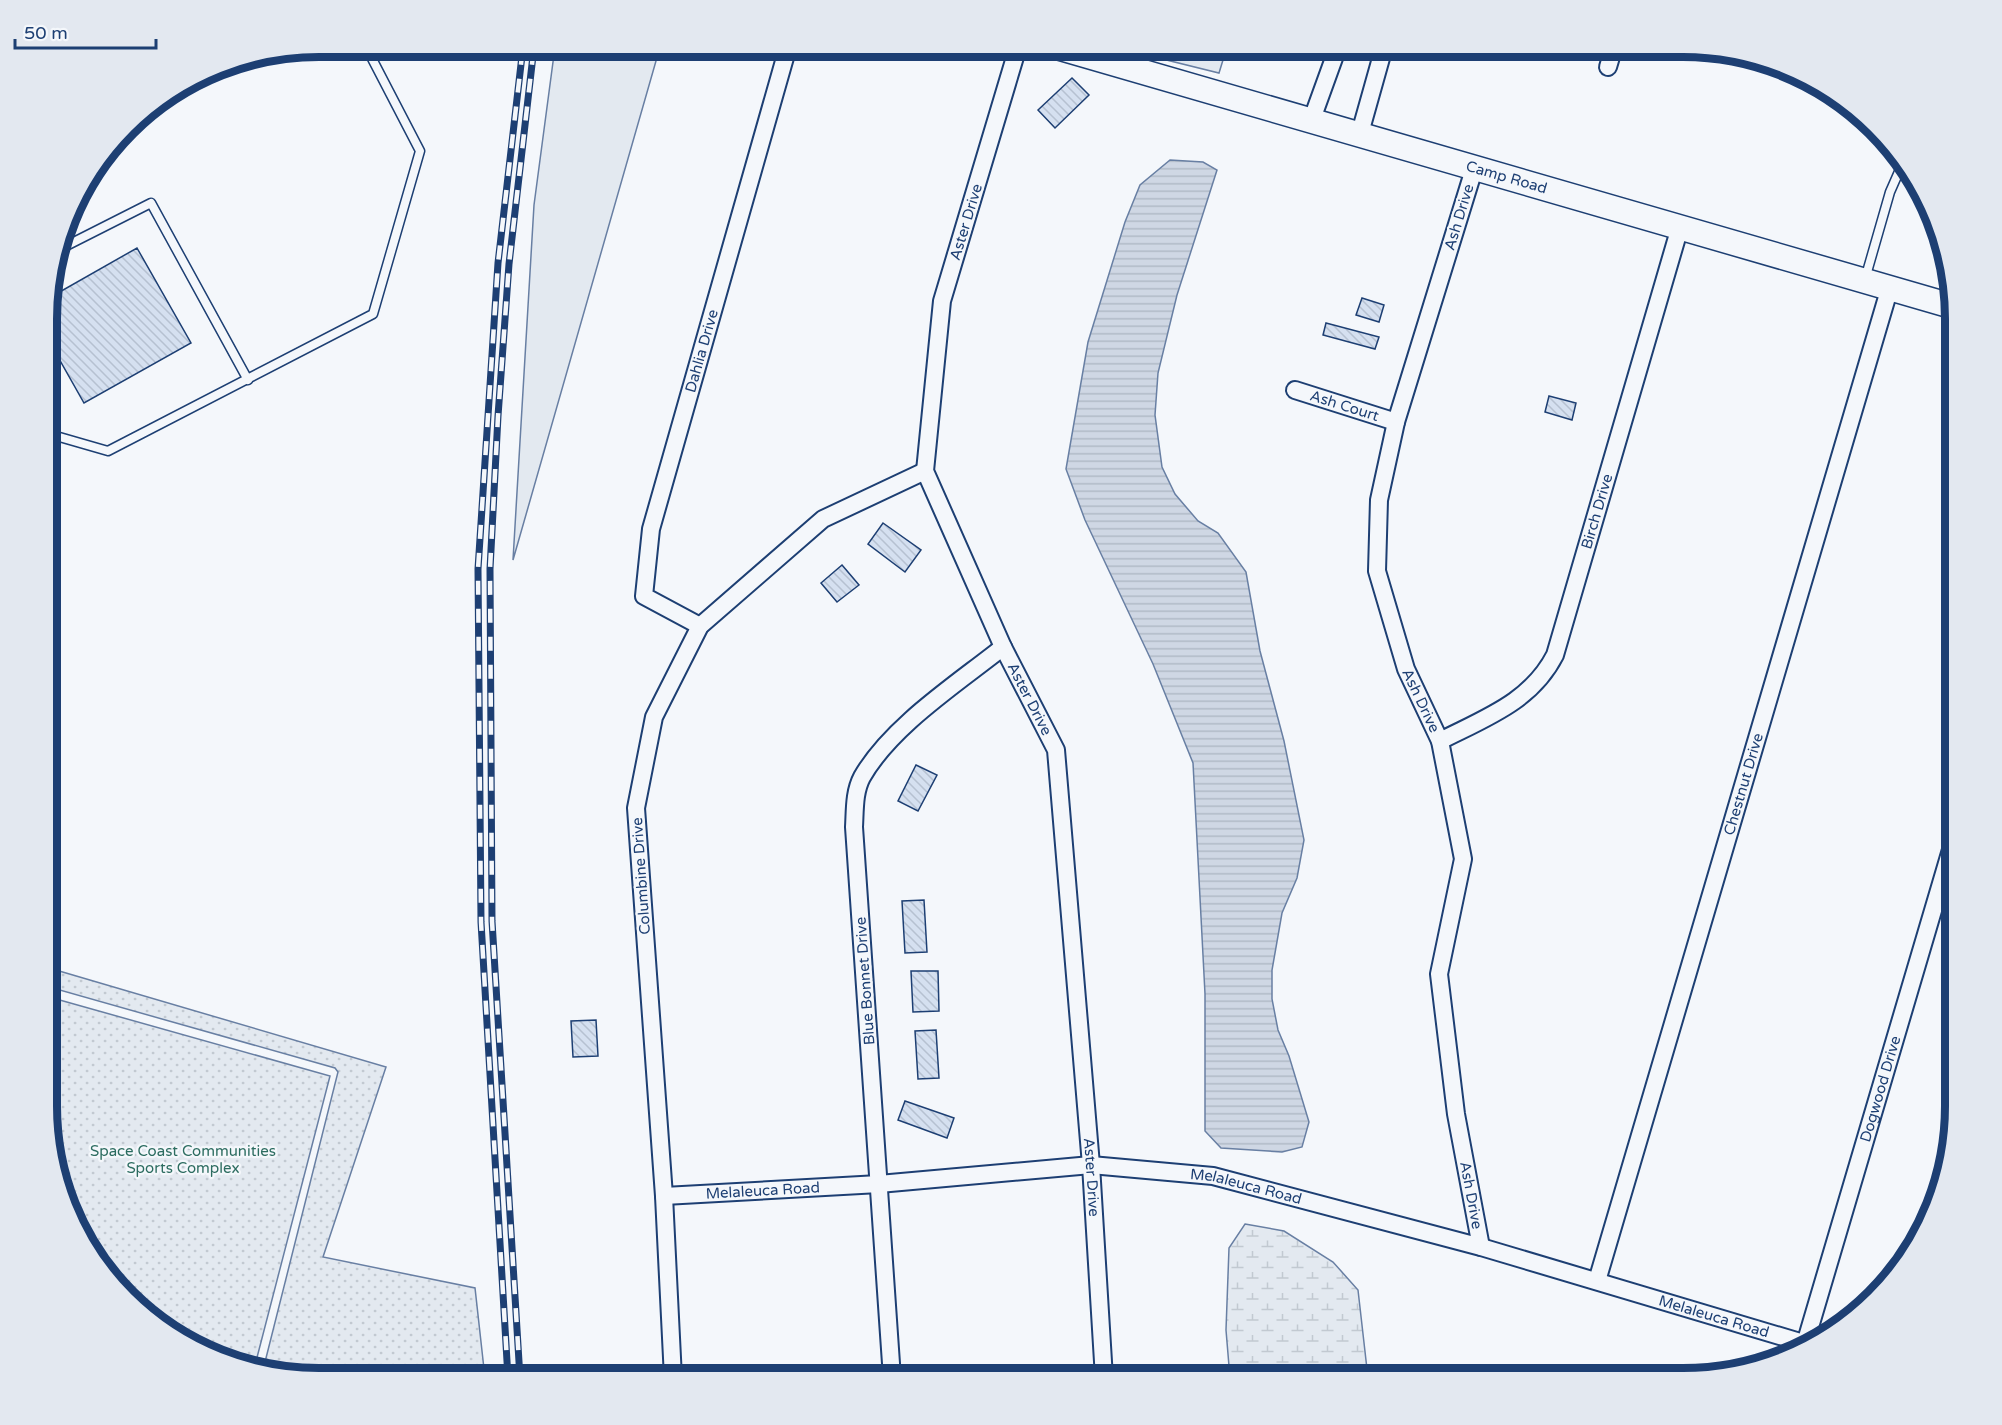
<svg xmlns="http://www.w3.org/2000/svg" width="2002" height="1425" viewBox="0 0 2002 1425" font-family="'Varela Round',sans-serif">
<defs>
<pattern id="wetland-marsh" width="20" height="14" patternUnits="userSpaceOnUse" patternTransform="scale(1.5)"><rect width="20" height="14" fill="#e3e9f0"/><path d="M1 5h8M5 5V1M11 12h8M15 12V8" fill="none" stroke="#c2c9d1"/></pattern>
<pattern id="park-dots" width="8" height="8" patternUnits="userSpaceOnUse" patternTransform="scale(1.5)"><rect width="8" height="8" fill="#e3e9f0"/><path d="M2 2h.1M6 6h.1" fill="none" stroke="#c2c9d1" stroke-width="1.8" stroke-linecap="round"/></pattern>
<pattern id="water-rules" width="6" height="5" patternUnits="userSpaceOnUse" patternTransform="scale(1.5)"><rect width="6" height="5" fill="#cfd7e4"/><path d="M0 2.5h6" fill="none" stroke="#b1bac7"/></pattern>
<pattern id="building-back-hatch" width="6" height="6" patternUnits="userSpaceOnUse" patternTransform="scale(1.5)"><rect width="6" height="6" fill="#d5e0f0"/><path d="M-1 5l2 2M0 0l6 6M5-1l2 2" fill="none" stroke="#b6c1d1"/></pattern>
</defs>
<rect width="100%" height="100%" fill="#f4f7fb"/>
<g fill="#e3e9f0" stroke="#687fa3" stroke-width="1.5">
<polygon points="555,47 660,47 513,560 534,205"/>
<polygon points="1114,47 1227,47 1219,73"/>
</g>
<polygon fill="url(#wetland-marsh)" stroke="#687fa3" stroke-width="1.5" points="1245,1224 1284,1231 1333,1262 1358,1290 1368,1378 1230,1378 1226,1330 1229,1248"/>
<g fill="url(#park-dots)" stroke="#687fa3" stroke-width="1.5">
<polygon points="49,968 386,1067 323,1257 475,1288 485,1378 302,1378 263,1370 338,1072 335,1068 49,987"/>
<polygon points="49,997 330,1076 254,1369 231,1364 153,1322 83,1242 49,1141"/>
</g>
<polygon fill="url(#water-rules)" stroke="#687fa3" stroke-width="1.5" points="1170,160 1203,162 1217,170 1177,295 1158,373 1155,415 1162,467 1175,494 1198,521 1218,533 1246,572 1260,651 1284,741 1304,840 1297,878 1282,913 1272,970 1272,999 1278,1030 1289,1056 1309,1122 1302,1147 1282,1152 1221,1148 1205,1131 1205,994 1193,763 1153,664 1085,520 1066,469 1088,342 1125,222 1140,185"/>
<g fill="url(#building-back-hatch)" stroke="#1d3f73" stroke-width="1.5">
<polygon points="1072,78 1089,95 1055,128 1038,110"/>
<polygon points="137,248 191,343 84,403 49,341 49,298"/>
<polygon points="1362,298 1384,305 1379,322 1356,315"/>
<polygon points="1326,323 1379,337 1375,349 1323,335"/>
<polygon points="1549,396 1576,403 1572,420 1545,412"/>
<polygon points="883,523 921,550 905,572 868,544"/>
<polygon points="842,565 859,585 837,602 821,583"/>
<polygon points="916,765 937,775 918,811 898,801"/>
<polygon points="924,900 927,952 905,953 902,901"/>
<polygon points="911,971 938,971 939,1011 913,1012"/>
<polygon points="596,1020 598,1056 573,1057 571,1021"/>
<polygon points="936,1030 939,1078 918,1079 915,1031"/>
<polygon points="905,1101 954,1118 947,1138 898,1120"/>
</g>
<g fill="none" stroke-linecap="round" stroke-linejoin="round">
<defs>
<g id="lane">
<polyline points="60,249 151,203 248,380"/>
<polyline points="1865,279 1890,192 1901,167"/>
<polyline points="49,434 108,451 373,314 420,151 366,47"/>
</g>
<g id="street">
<path id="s1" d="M1018,47L942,301L925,471L1003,647L1056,750L1091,1165L1104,1378"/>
<polyline points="1608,67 1614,47"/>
<polyline points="1312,119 1338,47"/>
<polyline points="1360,133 1383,51 1382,47"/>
<path id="s2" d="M1475,166L1396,422L1379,500L1377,571L1406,669L1440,741L1463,859L1439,974L1456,1114L1481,1247"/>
<path id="s3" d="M1295,390L1396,422"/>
<path id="s4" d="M700,626L644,596L651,529L788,47"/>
<path id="s5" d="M1440,741C1485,718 1531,702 1555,655L1680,227"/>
<path id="s6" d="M664,1196L879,1184L1091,1165L1213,1176L1481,1247L1810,1345"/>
<path id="s7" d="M1597,1281L1890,287"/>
<path id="s8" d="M1805,1344L1955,836"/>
<polyline points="673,1378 664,1196 636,808 654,717 700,626 823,519 925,471"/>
<path d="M892,1378L854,827C855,810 854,792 862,777C891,726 958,683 1003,647"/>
</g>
<g id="secondary">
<path id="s9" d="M1057,47L1955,307"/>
</g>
</defs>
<use href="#lane" stroke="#1d3f73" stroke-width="11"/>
<use href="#street" stroke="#1d3f73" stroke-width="20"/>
<use href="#secondary" stroke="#1d3f73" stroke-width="27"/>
<use href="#lane" stroke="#f4f7fb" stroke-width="8"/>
<use href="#street" stroke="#f4f7fb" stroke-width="16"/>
<use href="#secondary" stroke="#f4f7fb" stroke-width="24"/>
<defs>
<g id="rail">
<polyline points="508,1378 481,922 478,569 498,263 523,47"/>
<polyline points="520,1378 492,921 490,569 498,416 509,264 534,47"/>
</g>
</defs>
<use href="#rail" stroke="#1d3f73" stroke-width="7"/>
<use href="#rail" stroke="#f4f7fb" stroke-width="4.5" stroke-dasharray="14" stroke-linecap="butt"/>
</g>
<g text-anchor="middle" stroke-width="4.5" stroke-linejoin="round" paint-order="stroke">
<g font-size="15" fill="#1d3f73" stroke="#f4f7fb">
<text dy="5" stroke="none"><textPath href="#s9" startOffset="468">Camp Road</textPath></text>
<text transform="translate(1459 217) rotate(-73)" y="5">Ash Drive</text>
<text transform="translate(966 222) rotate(-73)" y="5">Aster Drive</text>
<text dy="5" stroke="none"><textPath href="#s4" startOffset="316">Dahlia Drive</textPath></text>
<text dy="5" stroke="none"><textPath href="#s3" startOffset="52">Ash Court</textPath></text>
<text dy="5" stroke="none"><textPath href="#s5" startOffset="296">Birch Drive</textPath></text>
<text dy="5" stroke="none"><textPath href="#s1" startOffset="687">Aster Drive</textPath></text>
<text dy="5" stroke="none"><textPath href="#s2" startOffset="556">Ash Drive</textPath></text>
<text dy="5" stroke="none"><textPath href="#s7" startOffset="518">Chestnut Drive</textPath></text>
<text transform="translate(641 876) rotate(-94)" y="5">Columbine Drive</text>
<text transform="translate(865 981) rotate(-94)" y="5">Blue Bonnet Drive</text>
<text dy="5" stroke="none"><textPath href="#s8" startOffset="266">Dogwood Drive</textPath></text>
<text dy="5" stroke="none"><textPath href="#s1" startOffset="1173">Aster Drive</textPath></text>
<text dy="5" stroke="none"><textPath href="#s6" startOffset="585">Melaleuca Road</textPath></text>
<text dy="5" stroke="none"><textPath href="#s6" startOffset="99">Melaleuca Road</textPath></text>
<text dy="5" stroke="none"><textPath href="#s2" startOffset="1062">Ash Drive</textPath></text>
<text dy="5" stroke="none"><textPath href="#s6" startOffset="1071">Melaleuca Road</textPath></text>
</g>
<g font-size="15" fill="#2c6c60" stroke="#f4f7fb">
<text x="183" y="1156">Space Coast Communities<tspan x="183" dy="17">Sports Complex</tspan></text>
</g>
</g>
<path d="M0 0H2002V1425H0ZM319 57H1683A262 262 0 0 1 1945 319V1106A262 262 0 0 1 1683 1368H319A262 262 0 0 1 57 1106V319A262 262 0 0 1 319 57Z" fill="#e3e8f0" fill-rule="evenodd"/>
<path fill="none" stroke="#1d3f73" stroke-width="8" d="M319 57H1683A262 262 0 0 1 1945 319V1106A262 262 0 0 1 1683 1368H319A262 262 0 0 1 57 1106V319A262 262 0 0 1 319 57Z"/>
<path d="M15 39v9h141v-9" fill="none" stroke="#1d3f73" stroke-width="3"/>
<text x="24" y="39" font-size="18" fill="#1d3f73" stroke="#f4f7fb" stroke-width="4.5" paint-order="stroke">50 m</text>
</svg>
